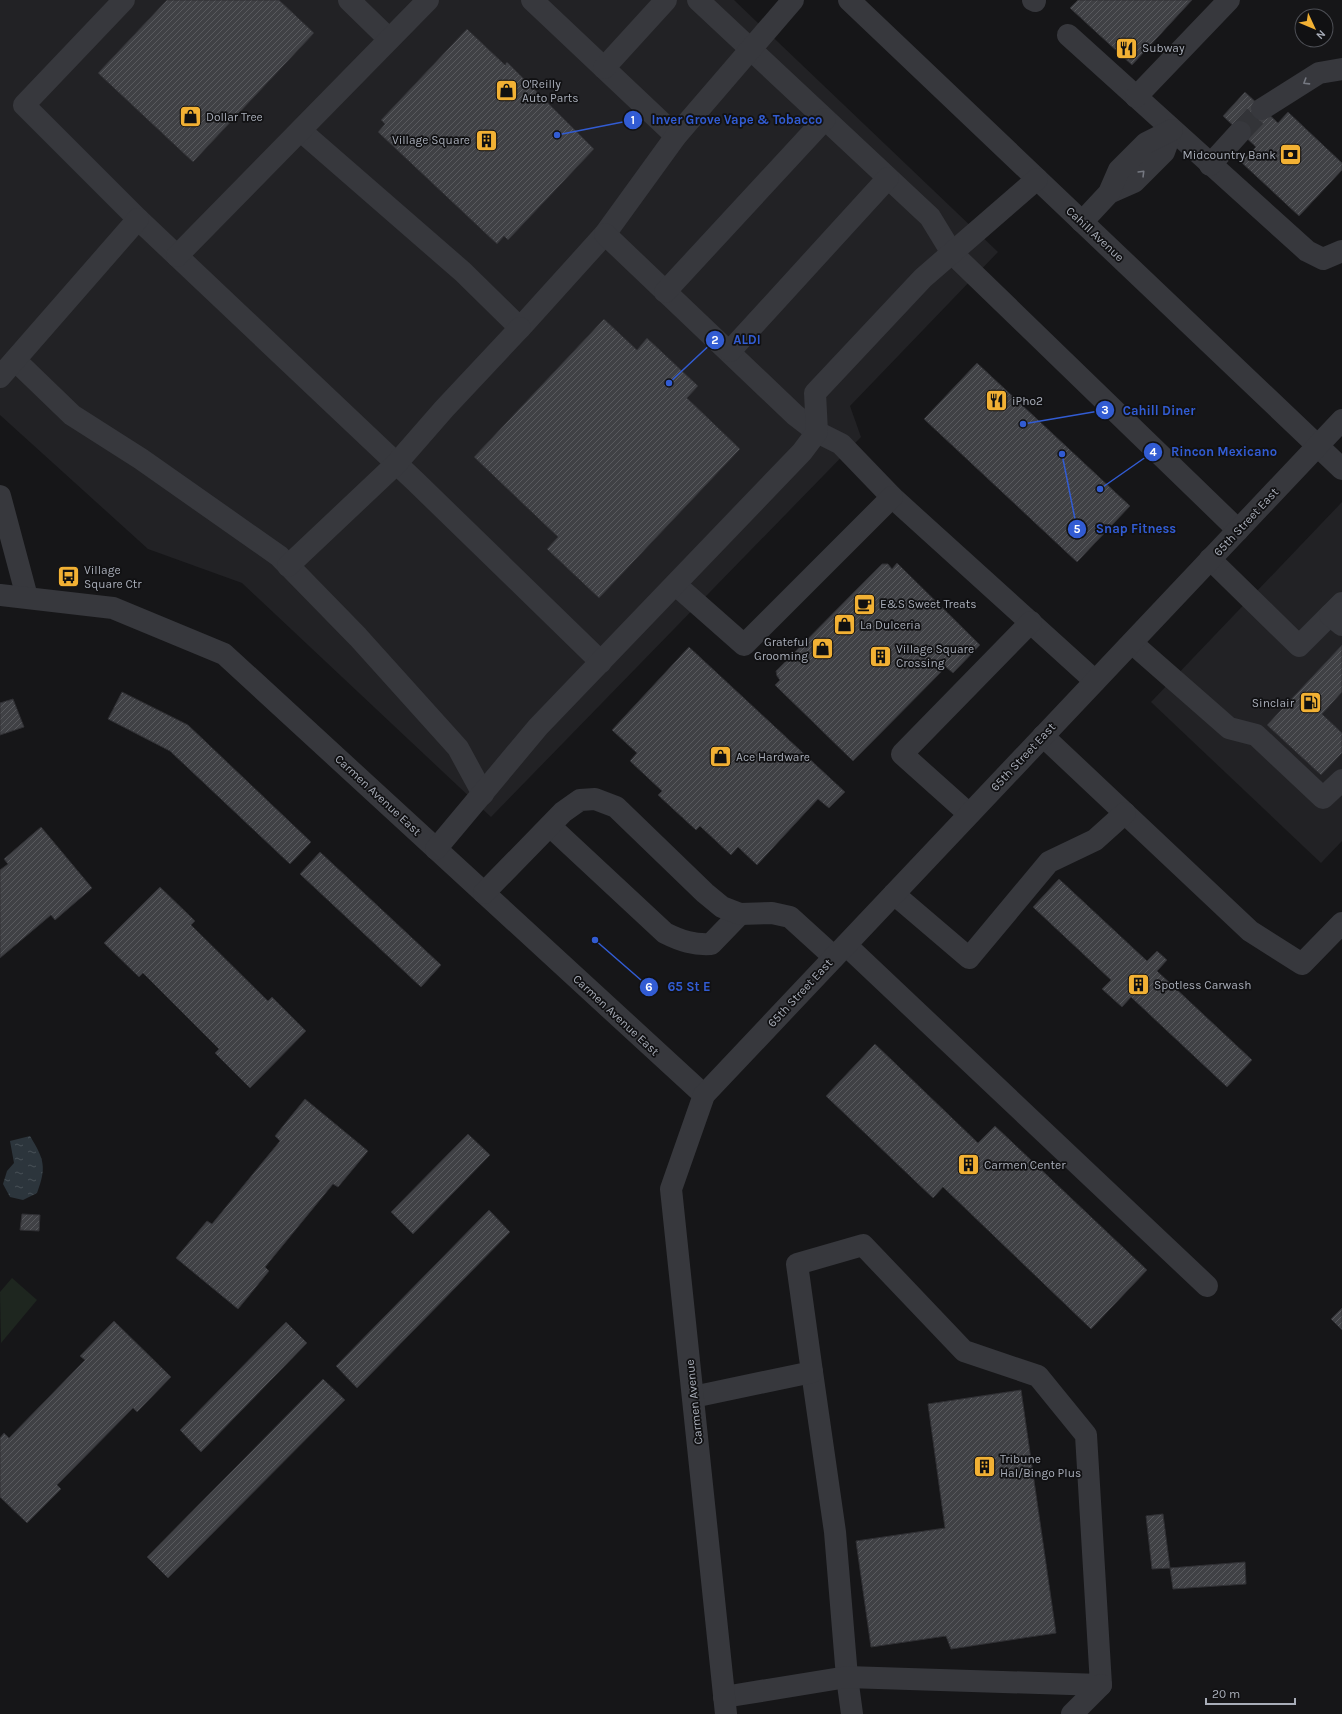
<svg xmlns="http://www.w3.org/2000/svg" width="1342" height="1714" viewBox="0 0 1342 1714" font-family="Karla,sans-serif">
<defs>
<pattern id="water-ripples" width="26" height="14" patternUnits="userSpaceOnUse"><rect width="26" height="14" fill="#2c353c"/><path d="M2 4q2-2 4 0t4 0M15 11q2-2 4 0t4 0" fill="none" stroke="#485056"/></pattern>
<pattern id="building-hatch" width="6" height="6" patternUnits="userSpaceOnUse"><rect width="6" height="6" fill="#404145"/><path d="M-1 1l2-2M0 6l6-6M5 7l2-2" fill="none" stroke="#595a5e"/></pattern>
</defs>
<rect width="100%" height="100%" fill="#161618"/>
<g fill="#222225">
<polygon points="0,0 734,0 998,252 850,406 861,437 491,817 242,583 148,549 0,415"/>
<polygon points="1342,502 1342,841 1321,863 1151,702"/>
</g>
<polygon fill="#1e261f" points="12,1278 37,1300 1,1343 0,1292"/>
<path fill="url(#water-ripples)" d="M30,1136C44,1159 47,1167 37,1193L23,1200L10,1197L3,1184L7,1171L14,1163L10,1141Z"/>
<g fill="url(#building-hatch)" stroke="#303034">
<polygon points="167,0 279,0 314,33 193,162 98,73"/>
<polygon points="1078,0 1192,0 1132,65 1070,8"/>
<polygon points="467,29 505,65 507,62 594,149 508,240 504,236 497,244 378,132 385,124 381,120"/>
<polygon points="1245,92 1278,123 1288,112 1342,163 1342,170 1299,216 1241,162 1256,147 1223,116"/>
<polygon points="604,319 637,350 647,338 698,386 687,398 740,449 599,598 547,549 558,537 474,457"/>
<polygon points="977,363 1130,506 1077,562 924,419"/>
<polygon points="897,563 980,645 953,673 946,667 853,761 775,685 780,680 777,676 776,671 882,564 888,564 892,569"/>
<polygon points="1342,645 1342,692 1322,714 1342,733 1342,753 1321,775 1267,725"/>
<polygon points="689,647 845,792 829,808 818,799 757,865 738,847 731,855 700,826 696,830 658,795 662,791 630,761 637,753 612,730"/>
<polygon points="122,692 188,725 311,842 290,864 170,751 108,719"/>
<polygon points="13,699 24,727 0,735 0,703"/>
<polygon points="41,827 92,888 55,920 51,915 0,958 0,870 8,864 4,859"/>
<polygon points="320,852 441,965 421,987 300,874"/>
<polygon points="1059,879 1147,961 1157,951 1167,960 1157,971 1252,1060 1227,1087 1131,997 1122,1007 1102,989 1111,980 1033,907"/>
<polygon points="160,887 195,921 191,925 268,1001 272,997 306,1031 250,1088 215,1053 219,1049 143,973 139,977 104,943"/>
<polygon points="875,1044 978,1143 995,1126 1147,1270 1091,1329 943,1187 933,1198 826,1096"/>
<polygon points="305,1099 368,1151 338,1187 333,1184 265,1267 269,1271 238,1309 176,1258 207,1221 212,1224 280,1141 275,1136"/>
<polygon points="468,1134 490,1155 413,1234 391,1212"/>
<polygon points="489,1210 510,1232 357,1388 336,1366"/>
<polygon points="22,1214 40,1215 39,1231 20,1230"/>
<polygon points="1342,1308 1342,1330 1331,1319"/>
<polygon points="114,1321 171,1377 137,1412 133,1408 57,1485 61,1489 27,1523 0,1497 0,1438 4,1433 9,1438 85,1360 80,1356"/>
<polygon points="286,1322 307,1343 201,1452 180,1430"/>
<polygon points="323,1379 345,1400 168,1578 147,1557"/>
<polygon points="1021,1390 1056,1633 951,1649 946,1636 871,1647 856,1541 945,1528 928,1404"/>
<polygon points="1163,1514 1170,1568 1152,1569 1146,1516"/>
<polygon points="1245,1562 1246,1584 1173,1589 1170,1568"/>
</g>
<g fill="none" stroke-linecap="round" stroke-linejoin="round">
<polyline stroke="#333438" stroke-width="22" stroke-dasharray="22 11" stroke-linecap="butt" points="1240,132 1262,109"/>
<g stroke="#37383d" stroke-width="22">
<polyline points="124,0 24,105 138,219 416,482 601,662"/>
<polyline points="349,0 389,39"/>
<polyline points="532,0 676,136"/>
<polyline points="698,0 930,217 952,253 1238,530"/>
<polyline points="849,0 1342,469"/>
<polyline points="1033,0 1035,1"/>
<polyline points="1068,35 1307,251 1323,259 1342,251"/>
<polyline points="604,68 666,0"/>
<polyline points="1136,97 1229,0"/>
<polyline points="1262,109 1319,73 1342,69"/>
<polyline points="301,131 463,272 520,328 605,234 676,136 793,0"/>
<polyline points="1210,165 1240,132"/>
<polyline points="1109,193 1134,182 1164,152 1172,130"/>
<polyline points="1082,222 1109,193 1119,170 1146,143 1172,130"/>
<polyline points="605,234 795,415 817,432 841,444 892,497 1095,681"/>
<polyline points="177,256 428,0"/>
<polyline points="665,292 825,119"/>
<polyline points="730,351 888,178"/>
<polyline points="15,360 72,415 141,459 279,556 358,637 458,748 483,794"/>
<polyline points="0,377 138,219"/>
<polyline points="0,496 27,597"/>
<polyline points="1210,559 1299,646 1330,615"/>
<polyline points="288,566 396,464 444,409 520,328"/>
<polyline points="676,585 744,645 892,497"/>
<polyline points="0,595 113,608 224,654 704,1095"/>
<polyline points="1342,603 1330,615 1342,625"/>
<polyline points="1132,643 1229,728 1256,735 1323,798 1342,780"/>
<polyline points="1043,736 1250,931 1302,964 1342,923"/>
<polyline points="969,814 902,754 1031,622"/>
<path d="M550,826L665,933C681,941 694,945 711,944L740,914"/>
<polyline points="436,849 538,727 802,452 817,432 815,393 923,278 1037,179"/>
<polyline points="484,893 563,812 580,800 595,799 616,807 705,893 722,907 740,914 772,913 790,917 834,957"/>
<polyline points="894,894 969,958 1049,862 1095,840 1125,813"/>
<polyline points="846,945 1207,1286"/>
<polyline points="812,1372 835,1532 847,1677 852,1714"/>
<polyline points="693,1397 812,1372 797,1264 863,1245 964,1351 1038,1376 1086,1435 1101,1685 847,1677 724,1697"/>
<polyline points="726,1714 671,1189 704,1095 1342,420"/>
<polyline points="1072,1714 1101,1685"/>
</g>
</g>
<defs><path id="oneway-chevron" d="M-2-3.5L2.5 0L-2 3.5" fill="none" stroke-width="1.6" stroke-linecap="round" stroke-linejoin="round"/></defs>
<g stroke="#757881">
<use href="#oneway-chevron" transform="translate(1306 82) rotate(148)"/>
<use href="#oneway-chevron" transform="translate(1142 173) rotate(-45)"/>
</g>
<defs>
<symbol id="restaurant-square" viewBox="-11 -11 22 22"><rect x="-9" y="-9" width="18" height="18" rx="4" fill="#f2b134" stroke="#111113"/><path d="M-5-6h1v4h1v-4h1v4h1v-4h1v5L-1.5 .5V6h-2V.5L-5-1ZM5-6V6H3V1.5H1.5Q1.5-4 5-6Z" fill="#111"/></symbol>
<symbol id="shop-square" viewBox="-11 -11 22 22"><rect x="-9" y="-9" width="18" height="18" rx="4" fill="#f2b134" stroke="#111113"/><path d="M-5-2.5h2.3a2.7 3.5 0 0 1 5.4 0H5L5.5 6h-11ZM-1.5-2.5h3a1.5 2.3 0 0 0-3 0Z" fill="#111"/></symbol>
<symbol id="building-square" viewBox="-11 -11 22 22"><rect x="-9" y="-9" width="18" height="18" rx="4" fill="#f2b134" stroke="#111113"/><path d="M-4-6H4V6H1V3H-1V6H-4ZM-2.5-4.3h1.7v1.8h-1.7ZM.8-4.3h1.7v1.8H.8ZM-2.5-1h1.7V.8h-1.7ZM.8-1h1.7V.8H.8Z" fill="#111"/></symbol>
<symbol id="bank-square" viewBox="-11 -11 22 22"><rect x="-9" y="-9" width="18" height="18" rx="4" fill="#f2b134" stroke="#111113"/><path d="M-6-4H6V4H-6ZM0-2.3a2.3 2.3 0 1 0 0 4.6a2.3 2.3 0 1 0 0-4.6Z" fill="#111"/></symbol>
<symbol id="bus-square" viewBox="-11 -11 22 22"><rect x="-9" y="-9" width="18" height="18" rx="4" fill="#f2b134" stroke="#111113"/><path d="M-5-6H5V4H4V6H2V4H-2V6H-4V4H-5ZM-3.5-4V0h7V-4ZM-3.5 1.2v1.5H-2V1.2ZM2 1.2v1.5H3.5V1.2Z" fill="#111"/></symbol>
<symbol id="cafe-square" viewBox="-11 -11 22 22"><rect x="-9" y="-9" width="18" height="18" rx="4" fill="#f2b134" stroke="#111113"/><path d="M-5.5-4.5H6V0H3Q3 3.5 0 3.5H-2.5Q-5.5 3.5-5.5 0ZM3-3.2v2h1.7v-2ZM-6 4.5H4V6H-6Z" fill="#111"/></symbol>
<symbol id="fuel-square" viewBox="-11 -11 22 22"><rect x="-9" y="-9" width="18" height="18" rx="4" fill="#f2b134" stroke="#111113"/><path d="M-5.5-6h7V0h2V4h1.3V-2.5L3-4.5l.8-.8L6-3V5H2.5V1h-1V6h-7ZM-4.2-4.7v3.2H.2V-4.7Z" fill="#111"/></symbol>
</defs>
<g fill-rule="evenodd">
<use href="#restaurant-square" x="1114" y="36" width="25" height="25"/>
<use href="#shop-square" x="494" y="78" width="25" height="25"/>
<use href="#shop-square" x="178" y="104" width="25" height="25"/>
<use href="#building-square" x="474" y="128" width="25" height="25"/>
<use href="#bank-square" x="1278" y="142" width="25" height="25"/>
<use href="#restaurant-square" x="984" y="388" width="25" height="25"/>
<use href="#bus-square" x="56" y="564" width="25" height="25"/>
<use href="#cafe-square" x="852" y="592" width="25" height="25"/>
<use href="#shop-square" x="832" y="612" width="25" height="25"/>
<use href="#shop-square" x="810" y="636" width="25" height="25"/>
<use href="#building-square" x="868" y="644" width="25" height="25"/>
<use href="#fuel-square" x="1298" y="690" width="25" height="25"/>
<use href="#shop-square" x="708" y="744" width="25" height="25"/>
<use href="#building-square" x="1126" y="972" width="25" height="25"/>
<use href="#building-square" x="956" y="1152" width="25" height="25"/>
<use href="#building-square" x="972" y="1454" width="25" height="25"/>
</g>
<g text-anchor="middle" stroke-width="3.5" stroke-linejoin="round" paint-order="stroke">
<g font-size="12" fill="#a8adb8" stroke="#111113" text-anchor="start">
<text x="1142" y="52">Subway</text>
<text x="522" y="88">O'Reilly<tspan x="522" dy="14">Auto Parts</tspan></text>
<text x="206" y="121">Dollar Tree</text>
<text x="470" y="144" text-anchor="end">Village Square</text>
<text x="1276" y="159" text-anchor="end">Midcountry Bank</text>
<text x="1012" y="405">iPho2</text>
<text x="84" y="574">Village<tspan x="84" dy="14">Square Ctr</tspan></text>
<text x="880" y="608">E&amp;S Sweet Treats</text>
<text x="860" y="629">La Dulceria</text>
<text x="808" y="646" text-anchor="end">Grateful<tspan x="808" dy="14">Grooming</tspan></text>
<text x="896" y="653">Village Square<tspan x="896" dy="14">Crossing</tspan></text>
<text x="1294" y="707" text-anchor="end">Sinclair</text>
<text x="736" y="761">Ace Hardware</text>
<text x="1154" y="989">Spotless Carwash</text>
<text x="984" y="1169">Carmen Center</text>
<text x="1000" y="1463">Tribune<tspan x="1000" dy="14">Hal/Bingo Plus</tspan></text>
</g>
<g font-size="12" fill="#a8adb8" stroke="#111113">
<text transform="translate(1095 234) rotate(43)" y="4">Cahill Avenue</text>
<text transform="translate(1246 522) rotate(-47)" y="4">65th Street East</text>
<text transform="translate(1023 757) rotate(-47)" y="4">65th Street East</text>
<text transform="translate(378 795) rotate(43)" y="4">Carmen Avenue East</text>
<text transform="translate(800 993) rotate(-47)" y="4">65th Street East</text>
<text transform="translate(616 1015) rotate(43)" y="4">Carmen Avenue East</text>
<text transform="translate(694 1402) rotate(-96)" y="4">Carmen Avenue</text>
</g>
</g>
<path fill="none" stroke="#325cd3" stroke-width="1.5" d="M557 135L633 120M669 383L715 340M1023 424L1105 410M1100 489L1153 452M1062 454L1077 529M595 940L649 987"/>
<g fill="#325cd3" stroke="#111113" stroke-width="1.5">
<circle cx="557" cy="135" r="4"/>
<circle cx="669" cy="383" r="4"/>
<circle cx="1023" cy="424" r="4"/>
<circle cx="1100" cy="489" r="4"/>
<circle cx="1062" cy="454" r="4"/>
<circle cx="595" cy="940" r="4"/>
<circle cx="633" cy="120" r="10"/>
<circle cx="715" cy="340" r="10"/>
<circle cx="1105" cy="410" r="10"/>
<circle cx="1153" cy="452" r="10"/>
<circle cx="1077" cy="529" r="10"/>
<circle cx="649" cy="987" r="10"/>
</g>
<g font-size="12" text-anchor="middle" font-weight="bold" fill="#fff">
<text x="633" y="124">1</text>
<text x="715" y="344">2</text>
<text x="1105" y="414">3</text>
<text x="1153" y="456">4</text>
<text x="1077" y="533">5</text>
<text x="649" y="991">6</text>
</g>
<g font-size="13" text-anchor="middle" font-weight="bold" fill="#325cd3" stroke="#111113" stroke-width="3.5" stroke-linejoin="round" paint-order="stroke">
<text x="737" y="124">Inver Grove Vape &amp; Tobacco</text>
<text x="747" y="344">ALDI</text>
<text x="1159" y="415">Cahill Diner</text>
<text x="1224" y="456">Rincon Mexicano</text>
<text x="1136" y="533">Snap Fitness</text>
<text x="689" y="991">65 St E</text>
</g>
<g transform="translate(1314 28) rotate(134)"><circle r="19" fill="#111113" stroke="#4d4f55"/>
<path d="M0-3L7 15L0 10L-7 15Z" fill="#f2b134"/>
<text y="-6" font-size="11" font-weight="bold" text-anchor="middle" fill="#a8adb8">N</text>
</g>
<path d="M1206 1698v6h89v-6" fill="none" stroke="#a8adb8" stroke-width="2"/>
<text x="1212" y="1698" font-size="12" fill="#a8adb8" stroke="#111113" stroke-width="3" paint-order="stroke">20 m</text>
</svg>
